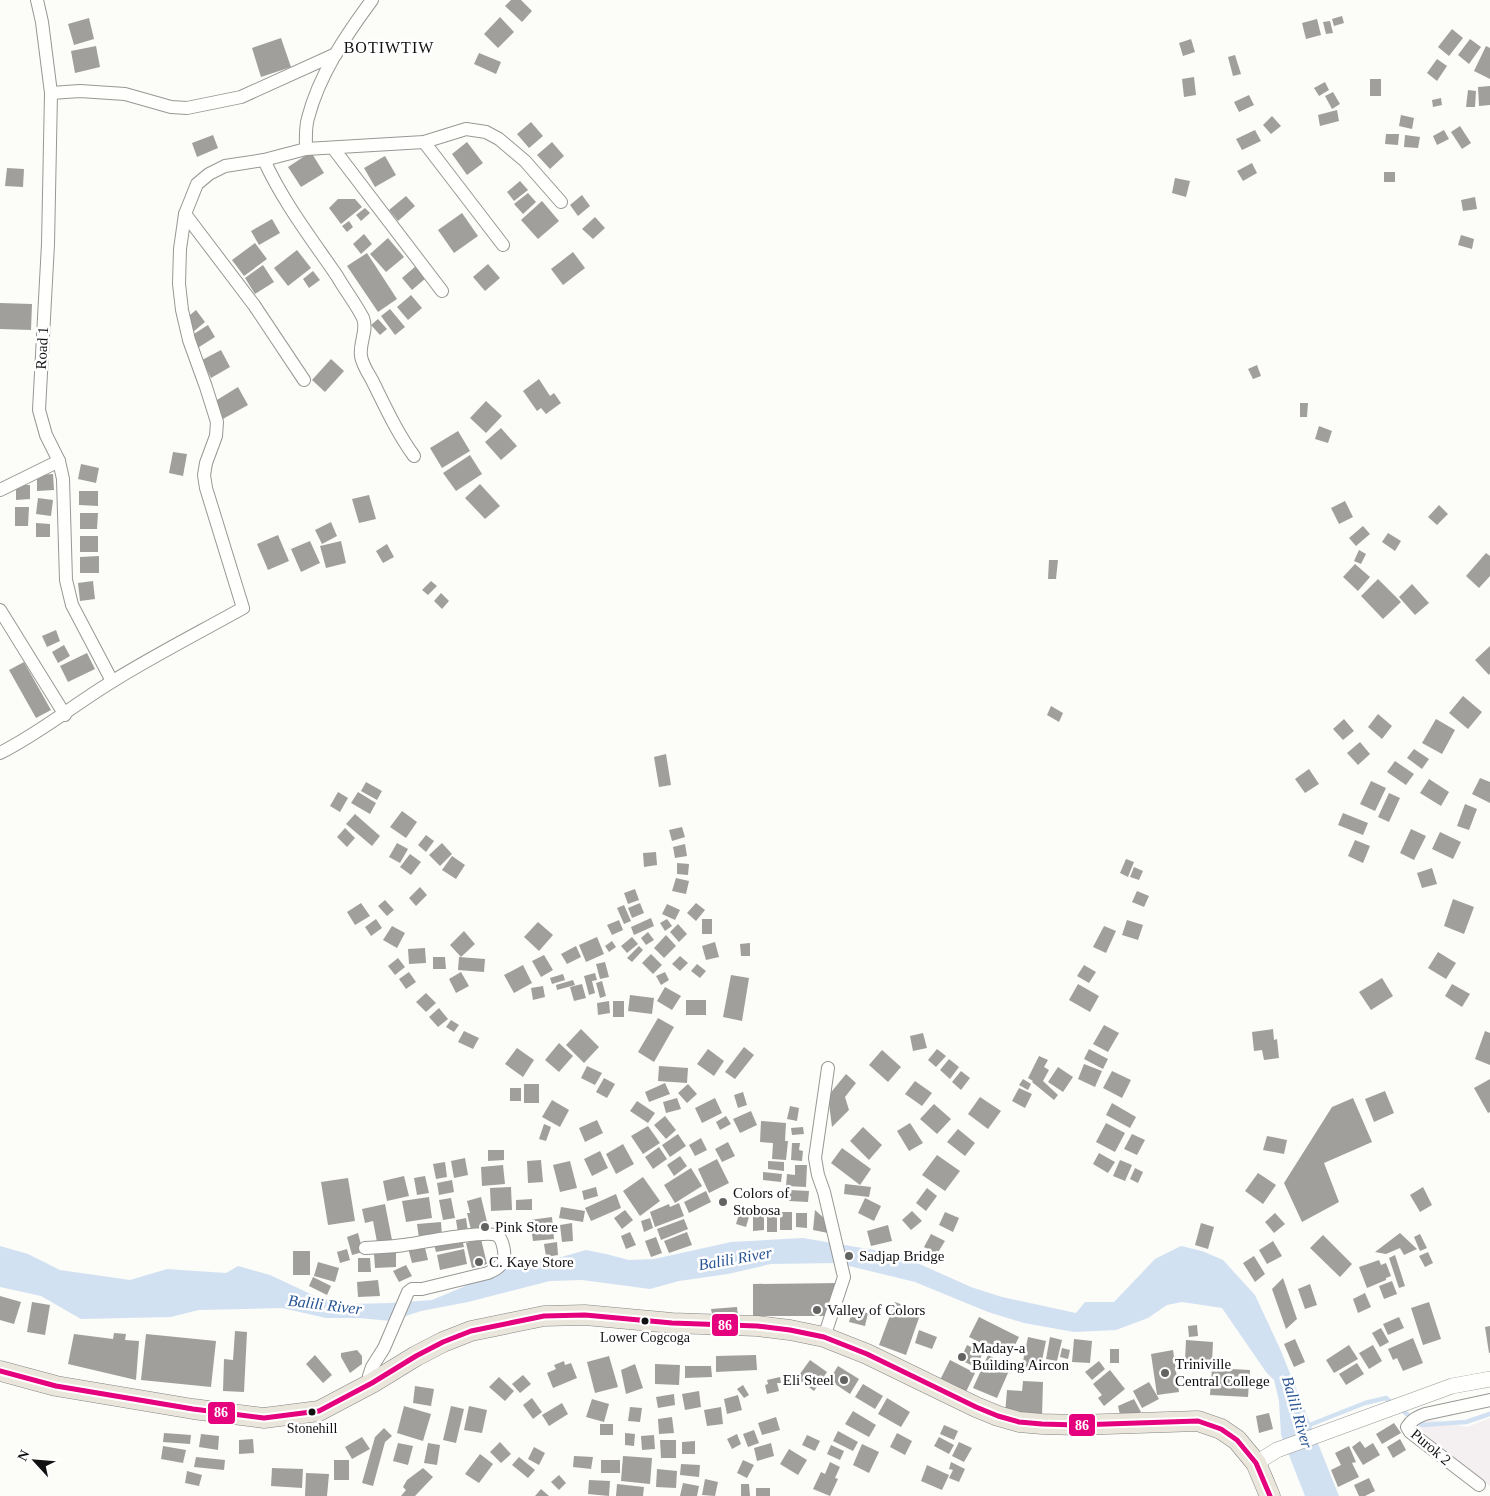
<svg xmlns="http://www.w3.org/2000/svg" width="1490" height="1496" viewBox="0 0 1490 1496" font-family="'Times New Roman',serif">
<rect width="100%" height="100%" fill="#fcfcf8"/>
<polygon fill="#f4f0f2" points="1490,1418 1490,1486 1416,1426 1427,1419 1467,1427"/>
<polygon fill="#d2e1f2" points="803,1238 880,1251 906,1258 971,1287 1002,1297 1076,1313 1085,1302 1114,1302 1155,1259 1181,1246 1202,1251 1223,1260 1255,1295 1281,1351 1339,1496 1305,1496 1281,1435 1279,1401 1274,1380 1266,1372 1222,1308 1182,1302 1167,1305 1148,1318 1116,1330 1074,1332 1024,1323 988,1312 915,1282 837,1263 771,1264 728,1274 679,1281 650,1289 582,1280 550,1281 468,1302 421,1311 391,1321 358,1318 326,1318 282,1308 199,1310 171,1317 81,1319 41,1296 0,1287 0,1246 28,1254 60,1270 130,1280 167,1269 226,1273 238,1266 270,1275 319,1298 352,1304 390,1303 432,1300 463,1287 493,1272 527,1261 554,1259 586,1250 606,1254 629,1260 654,1259 731,1242"/>
<g fill="none" stroke-linecap="round" stroke-linejoin="round">
<g stroke="#d2e1f2" stroke-width="4.5">
<polyline points="1400,1409 1422,1425 1466,1422 1490,1414"/>
<polyline points="1307,1426 1365,1403 1386,1398 1394,1405"/>
</g>
</g>
<g fill="#a09f9c">
<polygon points="511,0 521,0 532,11 522,22 505,6"/>
<polygon points="1342,16 1344,23 1334,26 1332,19"/>
<polygon points="500,17 514,32 498,48 484,34"/>
<polygon points="89,18 94,39 74,45 68,24"/>
<polygon points="1317,19 1321,35 1306,39 1302,23"/>
<polygon points="1330,21 1333,33 1326,34 1323,22"/>
<polygon points="1452,29 1463,38 1449,56 1438,47"/>
<polygon points="281,38 291,67 261,77 252,48"/>
<polygon points="1191,39 1195,52 1183,56 1179,43"/>
<polygon points="1470,39 1481,47 1469,64 1458,55"/>
<polygon points="96,46 100,67 75,73 71,51"/>
<polygon points="1486,46 1490,48 1490,79 1474,71"/>
<polygon points="479,53 501,62 496,74 474,64"/>
<polygon points="1235,55 1241,74 1233,76 1228,57"/>
<polygon points="1437,59 1447,66 1437,81 1427,73"/>
<polygon points="1194,77 1196,95 1184,97 1182,79"/>
<rect x="1370" y="79" width="11" height="17"/>
<polygon points="1325,82 1329,90 1319,96 1314,88"/>
<polygon points="1490,86 1490,105 1479,106 1478,87"/>
<polygon points="1468,90 1476,91 1475,107 1466,107"/>
<polygon points="1333,92 1340,104 1332,109 1325,96"/>
<polygon points="1249,95 1254,105 1239,112 1234,102"/>
<polygon points="1441,98 1442,105 1433,107 1432,100"/>
<polygon points="1337,110 1339,121 1320,126 1318,115"/>
<polygon points="1401,115 1414,118 1412,129 1399,126"/>
<polygon points="1272,116 1281,126 1271,134 1263,125"/>
<polygon points="531,122 543,136 529,148 517,134"/>
<polygon points="1460,126 1471,143 1462,149 1451,132"/>
<polygon points="1255,130 1261,141 1242,150 1236,139"/>
<polygon points="1444,130 1449,139 1437,145 1433,136"/>
<polygon points="1386,134 1399,134 1398,145 1385,144"/>
<polygon points="213,135 218,148 197,157 192,143"/>
<polygon points="1405,135 1420,137 1418,148 1404,147"/>
<polygon points="467,142 483,163 467,175 452,154"/>
<polygon points="552,142 564,156 550,169 537,155"/>
<polygon points="311,152 324,173 301,187 288,167"/>
<polygon points="385,156 396,175 375,187 364,168"/>
<polygon points="1252,163 1257,173 1243,181 1237,171"/>
<polygon points="7,168 24,169 23,187 5,186"/>
<rect x="1384" y="172" width="11" height="10"/>
<polygon points="1175,178 1190,181 1186,197 1172,193"/>
<polygon points="520,181 528,190 514,201 507,192"/>
<polygon points="528,193 536,202 523,214 514,204"/>
<polygon points="582,195 590,206 578,216 570,205"/>
<polygon points="406,196 415,206 398,221 389,210"/>
<polygon points="1475,197 1477,209 1463,211 1461,200"/>
<polygon points="338,199 355,199 362,207 341,224 329,208"/>
<polygon points="542,201 559,221 538,239 521,220"/>
<polygon points="365,208 370,213 361,221 356,215"/>
<polygon points="462,213 478,236 454,253 438,230"/>
<polygon points="595,217 605,228 593,239 582,229"/>
<polygon points="272,219 280,233 259,245 251,231"/>
<polygon points="349,221 353,227 347,232 342,226"/>
<polygon points="364,234 372,244 361,254 353,244"/>
<polygon points="1461,235 1474,239 1472,249 1458,245"/>
<polygon points="388,238 404,257 386,272 370,254"/>
<polygon points="255,243 267,259 244,276 232,260"/>
<polygon points="297,250 311,268 288,286 274,268"/>
<polygon points="573,252 585,268 563,285 551,269"/>
<polygon points="367,253 397,299 378,312 347,266"/>
<polygon points="488,264 500,278 485,291 473,277"/>
<polygon points="263,265 274,282 255,294 245,278"/>
<polygon points="416,266 426,278 412,290 402,278"/>
<polygon points="313,271 320,280 309,288 303,279"/>
<polygon points="411,295 422,308 408,320 397,307"/>
<polygon points="0,303 32,304 31,330 0,329"/>
<polygon points="390,309 405,327 395,335 381,316"/>
<polygon points="196,310 205,322 193,332 184,320"/>
<polygon points="378,319 387,329 380,335 371,325"/>
<polygon points="208,325 215,337 196,349 189,337"/>
<polygon points="221,350 230,367 211,378 202,360"/>
<polygon points="331,359 344,371 325,392 312,380"/>
<polygon points="1257,365 1261,376 1253,379 1248,369"/>
<polygon points="539,379 550,396 554,393 561,403 546,414 541,408 537,411 523,391"/>
<polygon points="238,387 248,405 221,420 212,403"/>
<polygon points="486,401 502,416 486,433 470,418"/>
<polygon points="1300,403 1308,403 1307,417 1300,417"/>
<polygon points="1319,426 1332,431 1328,443 1315,439"/>
<polygon points="501,428 517,446 501,460 485,442"/>
<polygon points="458,431 470,451 442,468 430,448"/>
<polygon points="173,452 187,454 183,476 169,473"/>
<polygon points="470,455 482,474 456,491 443,473"/>
<polygon points="81,464 99,468 96,483 78,479"/>
<polygon points="53,474 54,490 37,491 37,475"/>
<polygon points="480,484 500,506 485,519 465,498"/>
<polygon points="16,485 30,485 30,499 16,500"/>
<polygon points="79,491 98,491 98,506 79,505"/>
<polygon points="369,495 376,519 359,523 352,499"/>
<polygon points="38,498 53,500 51,516 36,514"/>
<polygon points="1345,501 1353,517 1339,524 1331,508"/>
<polygon points="1439,505 1448,514 1437,525 1428,517"/>
<polygon points="15,507 29,507 28,526 15,526"/>
<polygon points="80,513 98,513 97,529 80,529"/>
<polygon points="331,522 337,536 322,544 315,530"/>
<polygon points="36,523 50,524 50,537 36,537"/>
<polygon points="1363,526 1370,534 1356,546 1349,538"/>
<polygon points="1388,533 1401,541 1395,551 1382,542"/>
<polygon points="278,535 289,561 268,570 257,544"/>
<rect x="80" y="536" width="18" height="16"/>
<polygon points="310,541 320,563 301,572 291,549"/>
<polygon points="341,541 346,563 326,568 320,546"/>
<polygon points="387,544 394,557 383,563 376,551"/>
<polygon points="1359,550 1366,554 1361,564 1354,561"/>
<polygon points="1486,553 1490,556 1490,576 1479,588 1466,576"/>
<polygon points="99,556 99,573 80,573 80,557"/>
<polygon points="1049,560 1058,560 1056,579 1048,579"/>
<polygon points="1355,564 1370,577 1358,591 1343,577"/>
<polygon points="1378,579 1401,602 1383,619 1361,596"/>
<polygon points="93,581 95,599 80,601 78,583"/>
<polygon points="431,581 437,586 428,595 422,590"/>
<polygon points="1412,584 1429,603 1415,615 1399,597"/>
<polygon points="441,593 449,601 442,609 434,601"/>
<polygon points="56,630 60,641 47,647 42,636"/>
<polygon points="64,645 70,656 58,663 52,652"/>
<polygon points="1490,646 1490,673 1489,675 1475,660"/>
<polygon points="87,653 95,669 68,682 60,666"/>
<polygon points="24,662 51,710 36,718 9,670"/>
<polygon points="1463,696 1482,712 1468,729 1449,713"/>
<polygon points="1051,706 1063,713 1059,722 1047,715"/>
<polygon points="1378,714 1392,726 1382,739 1368,727"/>
<polygon points="1344,719 1354,731 1343,740 1333,729"/>
<polygon points="1436,719 1455,730 1442,754 1422,743"/>
<polygon points="1360,742 1370,754 1358,765 1347,753"/>
<polygon points="1414,749 1429,759 1422,769 1407,758"/>
<polygon points="666,754 671,785 659,787 654,757"/>
<polygon points="1395,761 1414,774 1406,785 1387,772"/>
<polygon points="1309,769 1319,784 1305,793 1295,779"/>
<polygon points="1480,778 1490,782 1490,803 1472,794"/>
<polygon points="1429,779 1449,792 1441,806 1420,793"/>
<polygon points="1371,781 1386,788 1375,811 1360,804"/>
<polygon points="366,782 382,791 377,800 361,791"/>
<polygon points="338,792 348,798 340,812 330,806"/>
<polygon points="358,792 376,803 370,814 351,803"/>
<polygon points="1389,793 1400,798 1389,822 1378,817"/>
<polygon points="1465,804 1477,809 1469,830 1457,826"/>
<polygon points="402,811 417,822 406,838 390,827"/>
<polygon points="1343,813 1368,823 1363,835 1338,825"/>
<polygon points="355,814 380,836 372,846 346,824"/>
<polygon points="682,827 685,837 672,841 669,830"/>
<polygon points="345,828 355,838 347,847 337,837"/>
<polygon points="1411,829 1426,836 1414,860 1400,853"/>
<polygon points="1440,832 1461,842 1453,859 1432,849"/>
<polygon points="426,835 434,841 426,852 418,845"/>
<polygon points="1355,840 1370,846 1363,863 1348,856"/>
<polygon points="397,843 408,849 400,863 389,857"/>
<polygon points="442,843 452,854 440,866 429,855"/>
<polygon points="685,844 687,856 675,858 673,847"/>
<polygon points="656,852 657,865 644,867 643,853"/>
<polygon points="410,854 421,862 411,875 400,867"/>
<polygon points="452,856 465,865 456,879 442,870"/>
<polygon points="1126,859 1134,862 1128,877 1120,873"/>
<polygon points="677,863 689,864 688,875 677,874"/>
<polygon points="1134,867 1143,871 1139,880 1130,877"/>
<polygon points="1432,868 1437,884 1422,888 1417,873"/>
<polygon points="676,878 689,881 686,894 672,891"/>
<polygon points="420,887 427,895 416,906 409,898"/>
<polygon points="635,889 639,900 628,904 624,893"/>
<polygon points="1137,891 1149,896 1144,907 1132,902"/>
<polygon points="1453,899 1474,907 1464,934 1444,926"/>
<polygon points="385,900 394,910 387,916 378,906"/>
<polygon points="361,903 370,916 355,925 347,912"/>
<polygon points="640,903 644,913 632,918 628,908"/>
<polygon points="696,903 705,910 696,921 687,913"/>
<polygon points="667,904 680,910 675,920 662,914"/>
<polygon points="624,905 631,921 624,924 617,908"/>
<polygon points="651,918 654,926 634,935 631,927"/>
<polygon points="376,919 382,928 371,936 365,927"/>
<polygon points="667,919 672,926 665,931 660,923"/>
<rect x="702" y="919" width="10" height="15"/>
<polygon points="619,920 623,930 612,935 607,925"/>
<polygon points="1127,920 1143,925 1138,940 1122,935"/>
<polygon points="538,922 553,935 539,951 524,937"/>
<polygon points="678,924 687,934 679,942 670,932"/>
<polygon points="392,926 405,933 397,948 383,940"/>
<polygon points="1104,926 1116,931 1106,953 1093,947"/>
<polygon points="464,931 475,944 461,957 450,945"/>
<polygon points="648,932 654,940 646,945 641,938"/>
<polygon points="666,935 676,946 664,958 654,948"/>
<polygon points="597,937 604,954 586,962 579,945"/>
<polygon points="632,937 638,944 627,953 621,946"/>
<polygon points="612,941 616,947 609,952 605,946"/>
<polygon points="715,942 719,957 706,960 702,946"/>
<polygon points="750,943 750,956 741,956 740,944"/>
<polygon points="576,946 581,957 567,964 561,954"/>
<polygon points="639,946 643,950 632,962 627,958"/>
<polygon points="425,948 426,963 409,964 408,949"/>
<polygon points="1438,952 1456,963 1446,979 1428,968"/>
<polygon points="651,954 662,965 653,974 642,963"/>
<polygon points="544,955 553,970 541,977 532,961"/>
<polygon points="680,956 688,963 680,971 672,964"/>
<polygon points="433,957 445,957 446,969 433,969"/>
<polygon points="459,957 485,959 484,972 458,970"/>
<polygon points="398,958 405,967 395,975 388,966"/>
<polygon points="605,962 609,977 600,979 596,964"/>
<polygon points="697,964 706,971 700,978 691,971"/>
<polygon points="523,965 532,983 514,993 504,975"/>
<polygon points="1084,965 1096,972 1089,983 1077,976"/>
<polygon points="409,972 416,982 406,989 399,979"/>
<polygon points="461,972 469,986 456,993 449,979"/>
<polygon points="665,972 669,980 661,985 656,976"/>
<polygon points="595,973 597,980 592,981 595,993 589,995 584,976"/>
<polygon points="563,974 565,980 552,984 550,978"/>
<polygon points="731,975 749,978 742,1021 723,1017"/>
<polygon points="1382,978 1393,996 1371,1010 1359,992"/>
<polygon points="573,980 575,985 557,990 556,985"/>
<polygon points="602,981 606,996 600,998 596,983"/>
<polygon points="582,984 586,998 574,1001 570,987"/>
<polygon points="1078,984 1099,996 1090,1012 1069,1000"/>
<polygon points="1452,984 1470,994 1462,1007 1445,996"/>
<polygon points="543,986 545,997 533,1000 531,988"/>
<polygon points="665,987 681,996 672,1010 657,1001"/>
<polygon points="426,993 436,1003 426,1012 416,1002"/>
<polygon points="630,995 654,998 652,1014 628,1011"/>
<rect x="686" y="1000" width="20" height="15"/>
<polygon points="609,1001 610,1013 598,1015 597,1003"/>
<rect x="613" y="1001" width="11" height="16"/>
<polygon points="439,1008 448,1019 438,1027 429,1017"/>
<polygon points="658,1018 674,1027 654,1062 638,1052"/>
<polygon points="451,1020 459,1025 454,1032 446,1027"/>
<polygon points="1104,1025 1119,1033 1108,1052 1093,1044"/>
<polygon points="581,1029 599,1047 584,1063 566,1045"/>
<polygon points="1273,1029 1274,1040 1277,1039 1279,1058 1264,1060 1262,1050 1254,1051 1252,1032"/>
<polygon points="464,1031 479,1038 473,1049 458,1042"/>
<polygon points="1485,1031 1490,1033 1490,1065 1475,1059"/>
<polygon points="923,1033 927,1048 913,1051 910,1036"/>
<polygon points="559,1043 573,1056 559,1072 545,1060"/>
<polygon points="744,1047 754,1055 735,1079 725,1072"/>
<polygon points="517,1048 534,1060 523,1077 505,1064"/>
<polygon points="708,1049 724,1061 714,1076 697,1064"/>
<polygon points="937,1049 946,1056 936,1067 928,1060"/>
<polygon points="1089,1049 1108,1059 1103,1069 1084,1059"/>
<polygon points="882,1050 901,1067 888,1082 869,1065"/>
<polygon points="1039,1056 1048,1060 1044,1067 1049,1070 1043,1081 1058,1095 1054,1100 1032,1082 1033,1081 1028,1078"/>
<polygon points="949,1059 959,1067 950,1079 940,1070"/>
<polygon points="1084,1064 1102,1071 1095,1087 1078,1079"/>
<polygon points="587,1066 602,1073 595,1085 581,1078"/>
<polygon points="659,1066 688,1068 687,1083 658,1081"/>
<polygon points="1058,1067 1073,1077 1063,1092 1048,1082"/>
<polygon points="961,1071 970,1078 961,1090 952,1082"/>
<polygon points="1112,1071 1131,1080 1122,1098 1103,1088"/>
<polygon points="846,1074 856,1083 845,1097 849,1110 832,1127 828,1096"/>
<polygon points="604,1078 615,1084 607,1098 596,1092"/>
<polygon points="1023,1079 1031,1084 1028,1090 1019,1085"/>
<polygon points="1490,1079 1490,1112 1488,1113 1474,1088"/>
<polygon points="915,1081 932,1093 922,1106 905,1094"/>
<polygon points="665,1083 670,1094 649,1102 645,1092"/>
<rect x="524" y="1084" width="15" height="19"/>
<polygon points="688,1084 697,1094 687,1103 678,1093"/>
<rect x="510" y="1088" width="11" height="13"/>
<polygon points="1019,1088 1032,1094 1025,1108 1012,1101"/>
<polygon points="1385,1091 1394,1113 1374,1122 1365,1099"/>
<polygon points="743,1092 747,1105 738,1108 734,1095"/>
<polygon points="980,1097 1001,1111 988,1129 968,1114"/>
<polygon points="677,1098 681,1109 666,1113 663,1102"/>
<polygon points="715,1098 722,1113 702,1123 695,1108"/>
<polygon points="1353,1098 1372,1142 1324,1163 1339,1202 1302,1222 1284,1183 1332,1107"/>
<polygon points="552,1100 569,1110 560,1127 542,1117"/>
<polygon points="637,1101 655,1113 648,1123 630,1111"/>
<polygon points="1112,1103 1136,1117 1130,1128 1106,1115"/>
<polygon points="934,1104 951,1119 937,1134 920,1119"/>
<polygon points="790,1106 799,1108 797,1121 787,1119"/>
<polygon points="751,1111 757,1125 740,1133 733,1119"/>
<polygon points="665,1116 676,1130 666,1139 654,1125"/>
<polygon points="726,1116 731,1124 720,1130 716,1122"/>
<polygon points="597,1120 603,1133 585,1142 579,1128"/>
<polygon points="761,1121 786,1123 785,1141 788,1141 786,1160 772,1159 773,1143 760,1142"/>
<polygon points="910,1123 923,1143 909,1151 897,1131"/>
<polygon points="1106,1123 1125,1133 1115,1152 1096,1142"/>
<polygon points="544,1124 551,1127 546,1141 539,1139"/>
<polygon points="648,1126 660,1143 643,1154 631,1136"/>
<polygon points="803,1127 804,1134 792,1135 791,1128"/>
<polygon points="863,1127 882,1145 869,1160 850,1141"/>
<polygon points="958,1129 975,1143 965,1156 947,1142"/>
<polygon points="678,1134 686,1146 670,1157 662,1145"/>
<polygon points="1132,1134 1145,1140 1137,1155 1124,1149"/>
<polygon points="1267,1136 1287,1140 1284,1154 1263,1150"/>
<polygon points="701,1138 707,1150 695,1156 689,1145"/>
<polygon points="728,1142 735,1156 722,1162 715,1149"/>
<polygon points="792,1143 800,1143 799,1150 803,1151 802,1161 791,1160"/>
<polygon points="623,1144 634,1164 616,1174 606,1154"/>
<polygon points="659,1147 667,1159 653,1169 645,1157"/>
<polygon points="842,1148 871,1169 860,1185 831,1163"/>
<polygon points="488,1150 504,1150 504,1160 488,1161"/>
<polygon points="600,1151 608,1168 592,1176 584,1159"/>
<polygon points="1099,1153 1115,1162 1108,1173 1093,1164"/>
<polygon points="937,1155 960,1171 945,1191 922,1175"/>
<polygon points="680,1156 687,1166 674,1176 667,1165"/>
<polygon points="465,1158 468,1175 454,1178 451,1161"/>
<polygon points="717,1159 729,1183 709,1193 698,1169"/>
<polygon points="541,1160 543,1182 528,1183 527,1161"/>
<polygon points="1120,1160 1132,1165 1125,1181 1113,1176"/>
<polygon points="570,1161 577,1188 560,1192 553,1165"/>
<polygon points="768,1161 784,1162 784,1171 768,1169"/>
<polygon points="445,1162 447,1177 436,1179 433,1164"/>
<polygon points="503,1165 505,1184 482,1186 481,1167"/>
<polygon points="795,1165 807,1165 806,1187 786,1186 787,1174 795,1175"/>
<polygon points="691,1168 702,1186 675,1203 664,1185"/>
<polygon points="1135,1168 1143,1172 1138,1183 1130,1179"/>
<polygon points="763,1172 782,1174 781,1182 763,1180"/>
<polygon points="1258,1173 1276,1185 1263,1204 1245,1191"/>
<polygon points="404,1176 409,1196 387,1201 383,1181"/>
<polygon points="425,1176 429,1193 417,1195 414,1178"/>
<polygon points="643,1177 660,1201 640,1216 623,1191"/>
<polygon points="348,1178 355,1221 328,1225 321,1182"/>
<polygon points="452,1180 454,1192 439,1195 437,1183"/>
<polygon points="845,1184 871,1187 869,1197 844,1194"/>
<polygon points="511,1187 512,1210 491,1211 490,1188"/>
<polygon points="596,1187 598,1196 584,1200 582,1191"/>
<polygon points="1423,1187 1432,1205 1420,1212 1410,1195"/>
<polygon points="927,1188 937,1196 926,1211 916,1203"/>
<polygon points="790,1190 809,1191 808,1202 789,1201"/>
<polygon points="706,1191 711,1202 689,1213 684,1202"/>
<polygon points="616,1194 621,1208 591,1221 585,1208"/>
<polygon points="429,1197 432,1218 406,1222 402,1201"/>
<polygon points="481,1197 488,1226 471,1230 467,1213 470,1213 467,1201"/>
<polygon points="451,1198 455,1218 443,1220 439,1200"/>
<polygon points="865,1198 881,1206 874,1221 858,1213"/>
<polygon points="532,1199 532,1210 516,1210 516,1200"/>
<polygon points="679,1203 684,1216 655,1227 650,1212 669,1204 670,1207"/>
<polygon points="385,1204 392,1240 377,1242 373,1221 365,1223 362,1209"/>
<polygon points="561,1207 585,1211 583,1222 559,1218"/>
<polygon points="741,1207 751,1210 746,1227 736,1224"/>
<polygon points="625,1210 633,1220 622,1229 614,1218"/>
<polygon points="815,1210 825,1219 833,1234 813,1230"/>
<polygon points="912,1211 922,1221 911,1230 902,1220"/>
<rect x="767" y="1212" width="10" height="20"/>
<rect x="780" y="1212" width="12" height="18"/>
<polygon points="945,1212 959,1218 953,1232 939,1225"/>
<polygon points="753,1213 764,1213 764,1230 753,1231"/>
<polygon points="796,1213 807,1213 807,1228 796,1227"/>
<polygon points="1275,1213 1285,1224 1274,1233 1265,1222"/>
<polygon points="552,1217 554,1239 533,1241 530,1220"/>
<polygon points="466,1218 468,1232 458,1233 456,1220"/>
<polygon points="650,1218 653,1228 644,1232 641,1221"/>
<polygon points="684,1219 688,1229 661,1240 657,1229"/>
<polygon points="441,1222 442,1236 419,1238 417,1224"/>
<polygon points="572,1223 573,1241 562,1242 560,1225"/>
<polygon points="1201,1223 1214,1227 1208,1249 1195,1245"/>
<polygon points="888,1225 892,1241 871,1246 867,1231"/>
<polygon points="630,1232 636,1245 626,1249 621,1236"/>
<polygon points="687,1232 692,1245 669,1253 664,1241"/>
<polygon points="358,1233 363,1252 352,1255 347,1237"/>
<polygon points="1400,1233 1417,1249 1404,1255 1400,1248 1386,1254 1375,1252"/>
<polygon points="931,1234 945,1241 937,1254 924,1247"/>
<polygon points="1420,1234 1427,1248 1420,1251 1414,1237"/>
<polygon points="1323,1235 1352,1264 1340,1277 1310,1248"/>
<polygon points="656,1237 662,1253 651,1257 645,1241"/>
<polygon points="462,1239 464,1247 436,1252 434,1244"/>
<polygon points="481,1239 487,1264 472,1268 466,1243"/>
<polygon points="1273,1241 1282,1256 1267,1264 1259,1250"/>
<polygon points="557,1242 558,1255 546,1257 544,1244"/>
<polygon points="424,1244 428,1260 412,1263 408,1248"/>
<polygon points="347,1249 350,1260 340,1263 337,1252"/>
<polygon points="464,1249 467,1264 440,1270 437,1255"/>
<rect x="293" y="1251" width="17" height="24"/>
<polygon points="396,1252 396,1267 375,1268 374,1254"/>
<polygon points="1428,1252 1433,1263 1425,1267 1419,1256"/>
<polygon points="1395,1255 1405,1286 1399,1288 1389,1258"/>
<polygon points="1254,1256 1265,1274 1255,1282 1243,1263"/>
<polygon points="358,1258 370,1258 371,1272 358,1272"/>
<polygon points="1379,1260 1381,1265 1386,1263 1391,1276 1386,1278 1386,1280 1367,1288 1359,1267"/>
<polygon points="318,1262 339,1268 335,1282 314,1276"/>
<polygon points="406,1265 412,1276 399,1282 393,1271"/>
<polygon points="313,1277 331,1286 327,1295 309,1286"/>
<polygon points="1283,1278 1297,1319 1286,1329 1272,1289"/>
<polygon points="378,1280 380,1296 358,1297 357,1282"/>
<polygon points="1392,1281 1397,1294 1384,1299 1379,1286"/>
<polygon points="840,1283 827,1316 753,1316 753,1284"/>
<polygon points="1310,1284 1317,1305 1305,1309 1298,1289"/>
<polygon points="1365,1293 1371,1307 1358,1313 1353,1299"/>
<polygon points="0,1296 21,1302 14,1324 0,1320"/>
<polygon points="32,1302 50,1305 45,1335 27,1332"/>
<polygon points="895,1302 921,1312 906,1355 879,1345"/>
<polygon points="1429,1302 1441,1339 1423,1345 1411,1308"/>
<polygon points="737,1307 738,1317 713,1318 711,1309"/>
<polygon points="852,1310 868,1313 865,1326 849,1322"/>
<polygon points="979,1317 1019,1337 1009,1357 969,1337"/>
<polygon points="1399,1317 1404,1328 1388,1335 1383,1324"/>
<polygon points="1197,1325 1198,1336 1189,1337 1188,1326"/>
<polygon points="1490,1326 1490,1353 1489,1353 1485,1327"/>
<polygon points="1381,1328 1389,1342 1380,1347 1372,1333"/>
<polygon points="919,1330 937,1337 932,1349 915,1343"/>
<polygon points="235,1331 247,1332 244,1392 223,1391 224,1359 233,1360"/>
<polygon points="114,1333 126,1334 125,1340 139,1341 136,1380 68,1364 74,1334 113,1339"/>
<polygon points="146,1334 216,1341 211,1387 141,1380"/>
<polygon points="1028,1337 1046,1341 1040,1370 1022,1366"/>
<polygon points="1050,1337 1062,1340 1057,1361 1046,1359"/>
<polygon points="1413,1338 1423,1363 1403,1371 1397,1358 1393,1360 1388,1349"/>
<polygon points="1074,1339 1092,1341 1090,1363 1072,1362"/>
<polygon points="1295,1339 1305,1362 1294,1367 1284,1344"/>
<polygon points="1186,1340 1213,1342 1212,1362 1185,1360"/>
<polygon points="967,1345 983,1353 976,1367 960,1360"/>
<polygon points="1349,1345 1358,1359 1334,1373 1326,1360"/>
<polygon points="1373,1345 1382,1361 1369,1369 1359,1353"/>
<polygon points="1062,1348 1070,1350 1068,1359 1060,1357"/>
<rect x="1110" y="1349" width="9" height="14"/>
<polygon points="357,1350 362,1356 362,1364 350,1373 341,1357 341,1353"/>
<polygon points="1173,1350 1179,1392 1157,1395 1151,1354"/>
<polygon points="315,1355 332,1375 323,1383 306,1364"/>
<polygon points="756,1355 757,1370 716,1372 716,1356"/>
<polygon points="988,1355 1011,1366 997,1398 973,1388"/>
<polygon points="609,1356 618,1387 595,1393 587,1362"/>
<polygon points="810,1360 827,1372 814,1391 797,1378"/>
<polygon points="950,1360 975,1373 965,1394 939,1382"/>
<polygon points="564,1361 565,1365 571,1363 577,1378 553,1388 547,1373 556,1369 554,1365"/>
<polygon points="1099,1361 1105,1369 1092,1380 1085,1372"/>
<polygon points="1357,1363 1364,1374 1346,1385 1339,1374"/>
<polygon points="635,1364 643,1388 626,1394 621,1370"/>
<polygon points="655,1364 680,1365 679,1385 655,1384"/>
<polygon points="685,1366 711,1366 712,1377 685,1378"/>
<polygon points="838,1366 859,1379 850,1394 829,1380"/>
<polygon points="1212,1368 1250,1370 1248,1397 1210,1395"/>
<polygon points="1110,1370 1125,1389 1104,1406 1098,1398 1102,1395 1093,1384"/>
<polygon points="523,1375 531,1384 520,1393 512,1384"/>
<polygon points="499,1377 514,1391 505,1401 489,1387"/>
<polygon points="780,1377 781,1383 777,1383 779,1391 767,1394 765,1385 768,1384 767,1380"/>
<polygon points="1023,1381 1043,1382 1042,1416 1005,1414 1007,1390 1022,1391"/>
<polygon points="1149,1382 1159,1399 1142,1408 1133,1391"/>
<polygon points="863,1384 883,1396 875,1409 855,1397"/>
<polygon points="743,1385 749,1395 744,1398 737,1389"/>
<polygon points="415,1386 434,1389 431,1406 413,1403"/>
<polygon points="699,1391 701,1407 685,1410 682,1394"/>
<polygon points="674,1394 675,1405 658,1408 656,1397"/>
<polygon points="738,1395 742,1410 727,1414 724,1399"/>
<polygon points="532,1398 542,1412 533,1419 523,1405"/>
<polygon points="887,1398 910,1412 901,1427 878,1414"/>
<polygon points="592,1399 609,1404 604,1422 586,1417"/>
<polygon points="1134,1399 1141,1412 1121,1419 1118,1406"/>
<polygon points="562,1403 568,1414 549,1426 542,1415"/>
<polygon points="404,1406 431,1414 423,1441 397,1433"/>
<polygon points="451,1406 464,1409 456,1443 443,1440"/>
<polygon points="469,1406 487,1410 482,1433 464,1430"/>
<polygon points="630,1407 642,1408 640,1422 628,1421"/>
<polygon points="721,1407 723,1424 707,1426 704,1410"/>
<polygon points="853,1411 876,1425 869,1437 845,1424"/>
<polygon points="1269,1413 1273,1429 1259,1433 1256,1416"/>
<polygon points="672,1417 674,1433 659,1434 658,1419"/>
<polygon points="776,1417 780,1430 762,1435 758,1423"/>
<polygon points="1394,1423 1401,1433 1382,1444 1376,1434"/>
<rect x="600" y="1424" width="13" height="11"/>
<polygon points="944,1425 958,1431 954,1440 940,1434"/>
<polygon points="384,1428 392,1436 385,1442 373,1486 362,1483 375,1437"/>
<polygon points="754,1430 759,1443 748,1447 743,1434"/>
<polygon points="838,1431 858,1442 853,1451 833,1441"/>
<polygon points="164,1433 191,1435 190,1444 163,1442"/>
<polygon points="625,1433 635,1434 634,1446 625,1445"/>
<polygon points="897,1433 912,1441 905,1455 890,1447"/>
<polygon points="201,1434 219,1436 218,1450 199,1447"/>
<polygon points="737,1434 741,1444 732,1449 727,1439"/>
<polygon points="654,1435 655,1449 642,1450 641,1436"/>
<polygon points="807,1435 820,1441 815,1451 802,1445"/>
<polygon points="362,1437 370,1449 352,1459 345,1447"/>
<polygon points="939,1437 954,1445 949,1454 934,1446"/>
<polygon points="253,1439 254,1453 239,1454 239,1440"/>
<polygon points="1400,1439 1406,1450 1393,1458 1387,1447"/>
<polygon points="660,1440 676,1440 676,1458 661,1458"/>
<polygon points="695,1441 695,1454 682,1454 682,1442"/>
<polygon points="1360,1441 1365,1448 1373,1443 1380,1455 1363,1465 1352,1447"/>
<polygon points="500,1442 511,1454 501,1463 490,1452"/>
<polygon points="959,1442 972,1448 964,1462 952,1456"/>
<polygon points="398,1443 413,1446 408,1465 393,1461"/>
<polygon points="428,1443 440,1445 437,1465 424,1463"/>
<polygon points="771,1443 774,1456 757,1461 754,1448"/>
<polygon points="862,1444 879,1452 869,1473 853,1465"/>
<polygon points="831,1445 844,1451 840,1460 827,1454"/>
<polygon points="163,1446 186,1450 183,1463 161,1459"/>
<polygon points="1349,1446 1356,1462 1352,1463 1359,1477 1338,1487 1331,1470 1341,1465 1335,1453"/>
<polygon points="534,1447 545,1453 539,1465 528,1459"/>
<polygon points="789,1449 807,1460 798,1475 780,1464"/>
<polygon points="480,1454 493,1464 479,1483 465,1474"/>
<polygon points="574,1456 593,1457 591,1469 573,1467"/>
<polygon points="623,1456 652,1458 650,1484 621,1481"/>
<polygon points="196,1457 225,1460 224,1470 194,1467"/>
<polygon points="519,1457 535,1470 528,1478 512,1465"/>
<rect x="334" y="1460" width="15" height="20"/>
<rect x="601" y="1460" width="19" height="13"/>
<polygon points="743,1460 754,1465 747,1478 737,1473"/>
<polygon points="830,1462 840,1467 835,1478 838,1479 830,1496 813,1489 821,1472 825,1474"/>
<polygon points="951,1462 965,1469 959,1482 949,1478 953,1470 949,1469"/>
<polygon points="681,1464 700,1465 699,1477 680,1475"/>
<polygon points="927,1465 949,1475 942,1490 921,1481"/>
<polygon points="272,1468 303,1469 302,1488 271,1486"/>
<polygon points="423,1468 433,1477 415,1496 401,1496 406,1490 403,1487 407,1480"/>
<polygon points="657,1469 677,1471 676,1488 656,1487"/>
<polygon points="187,1471 202,1475 199,1486 185,1483"/>
<polygon points="306,1473 329,1474 327,1496 305,1496"/>
<polygon points="559,1475 566,1483 559,1490 551,1482"/>
<polygon points="1369,1478 1375,1491 1365,1496 1359,1496 1354,1485"/>
<polygon points="705,1479 718,1482 715,1496 702,1495"/>
<polygon points="589,1480 610,1481 609,1496 588,1494"/>
<polygon points="683,1483 699,1486 697,1496 680,1496"/>
<polygon points="617,1484 644,1487 643,1496 616,1496"/>
<polygon points="741,1484 749,1484 750,1496 741,1496"/>
<rect x="756" y="1488" width="14" height="8"/>
<polygon points="541,1489 549,1496 535,1496"/>
</g>
<g fill="none" stroke-linecap="round" stroke-linejoin="round">
<defs>
<g id="minor">
<polyline points="37,0 42,22 51,93 48,244 39,410 46,435 59,461 63,479 66,580 72,605 112,681"/>
<polyline points="51,93 80,91 125,94 171,107 187,108 241,97 336,54"/>
<polyline points="424,142 503,245"/>
<polyline points="333,148 442,291"/>
<path d="M306,149C306,139 305,128 308,118C319,75 346,35 372,0"/>
<path d="M264,160C283,202 311,238 337,276C345,290 356,304 363,318C368,331 359,342 361,356C362,364 368,373 372,380C385,406 397,433 414,456"/>
<polyline points="185,214 254,305 304,380"/>
<polyline points="0,490 59,461"/>
<polyline points="0,610 65,715"/>
<path d="M0,753C40,733 75,704 113,681C155,655 200,632 243,608L206,488L204,475L206,463L216,436L217,422L206,387L189,340L182,310L179,284L180,249L185,214L197,184L209,174L225,166L264,160L306,149L424,142L466,129L486,132L499,139L525,161L561,202"/>
<path d="M365,1248C378,1247 391,1247 404,1245C419,1243 489,1229 498,1236C503,1240 505,1253 504,1258C503,1266 494,1270 488,1273L422,1289H412L408,1292L384,1348L372,1367L369,1376L372,1383"/>
<polyline points="824,1337 844,1277 824,1192 818,1175 815,1158 828,1068"/>
<path d="M1479,1485L1410,1432L1407,1427C1411,1420 1417,1417 1425,1414L1490,1400"/>
</g>
<polyline id="tertiary" points="1256,1463 1277,1450 1452,1386 1490,1379"/>
<polyline id="trunk" points="0,1371 56,1386 193,1409 264,1418 319,1411 372,1383 416,1356 443,1342 471,1331 544,1316 585,1315 672,1323 757,1326 790,1330 824,1337 867,1354 976,1407 998,1416 1019,1422 1042,1424 1077,1425 1198,1421 1221,1429 1237,1440 1256,1463 1270,1496"/>
</defs>
<use href="#minor" stroke="#979795" stroke-width="14"/>
<use href="#tertiary" stroke="#979795" stroke-width="16"/>
<use href="#trunk" stroke="#848482" stroke-width="21"/>
<use href="#minor" stroke="#fffffe" stroke-width="12"/>
<use href="#tertiary" stroke="#fffffe" stroke-width="15"/>
<use href="#trunk" stroke="#eae6dc" stroke-width="20"/>
<defs>
<polyline id="bus-1" points="0,1371 56,1386 193,1409 264,1418 319,1411 372,1383 416,1356 443,1342 471,1331 544,1316 585,1315 672,1323 757,1326 790,1330 824,1337 867,1354 976,1407 998,1416 1019,1422 1042,1424 1077,1425 1198,1421 1221,1429 1237,1440 1256,1463 1270,1496"/>
</defs>
<use href="#bus-1" stroke="#fff" stroke-width="9"/>
<use href="#bus-1" stroke="#e5007d" stroke-width="5"/>
</g>
<g fill="#636362" stroke="#fff" stroke-width="2">
<circle cx="723" cy="1202" r="5"/>
<circle cx="485" cy="1227" r="5"/>
<circle cx="849" cy="1256" r="5"/>
<circle cx="479" cy="1262" r="5"/>
<circle cx="817" cy="1310" r="5"/>
<circle cx="962" cy="1357" r="5"/>
<circle cx="1165" cy="1373" r="5"/>
<circle cx="844" cy="1380" r="5"/>
</g>
<g fill="#111" stroke="#fff" stroke-width="2">
<circle cx="645" cy="1321" r="4.5"/>
<circle cx="312" cy="1412" r="4.5"/>
</g>
<g text-anchor="middle" stroke-width="5" stroke-linejoin="round" paint-order="stroke">
<g font-size="14" fill="#111" stroke="#fff">
<text x="645" y="1342">Lower Cogcoga</text>
<text x="312" y="1433">Stonehill</text>
</g>
<g font-size="15" fill="#111" stroke="#fff">
<text transform="translate(42 348) rotate(-87)" y="5">Road 1</text>
<text transform="translate(1431 1447) rotate(40)" y="5">Purok 2</text>
</g>
<g font-size="15" fill="#111" stroke="#fff" text-anchor="start">
<text x="733" y="1198">Colors of<tspan x="733" dy="17">Stobosa</tspan></text>
<text x="495" y="1232">Pink Store</text>
<text x="859" y="1261">Sadjap Bridge</text>
<text x="489" y="1267">C. Kaye Store</text>
<text x="827" y="1315">Valley of Colors</text>
<text x="972" y="1353">Maday-a<tspan x="972" dy="17">Building Aircon</tspan></text>
<text x="1175" y="1369">Triniville<tspan x="1175" dy="17">Central College</tspan></text>
<text x="834" y="1385" text-anchor="end">Eli Steel</text>
</g>
<g font-size="16" letter-spacing="1" fill="#111" stroke="#fff">
<text x="389" y="53">BOTIWTIW</text>
</g>
<g font-size="16" font-style="italic" fill="#285494" stroke="#fff">
<text transform="translate(735 1258) rotate(-10)" y="6">Balili River</text>
<text transform="translate(325 1304) rotate(7)" y="6">Balili River</text>
<text transform="translate(1298 1412) rotate(74)" y="6">Balili River</text>
</g>
</g>
<g stroke="#fff" stroke-width="2">
<rect x="711" y="1313" width="28" height="24" rx="5" fill="#e5007d"/>
<rect x="207" y="1401" width="29" height="24" rx="5" fill="#e5007d"/>
<rect x="1068" y="1413" width="28" height="24" rx="5" fill="#e5007d"/>
</g>
<g font-size="14" text-anchor="middle" font-weight="bold" fill="#fff">
<text x="725" y="1330">86</text>
<text x="221" y="1417">86</text>
<text x="1082" y="1430">86</text>
</g>
<g transform="translate(35 1461) rotate(296)" stroke="#ffffff" stroke-width="4" paint-order="stroke">
<path d="M0-4L9 19L0 12L-9 19Z" fill="#111111"/>
<text y="-8" font-size="14" font-weight="bold" text-anchor="middle" fill="#111111">N</text>
</g>
</svg>
